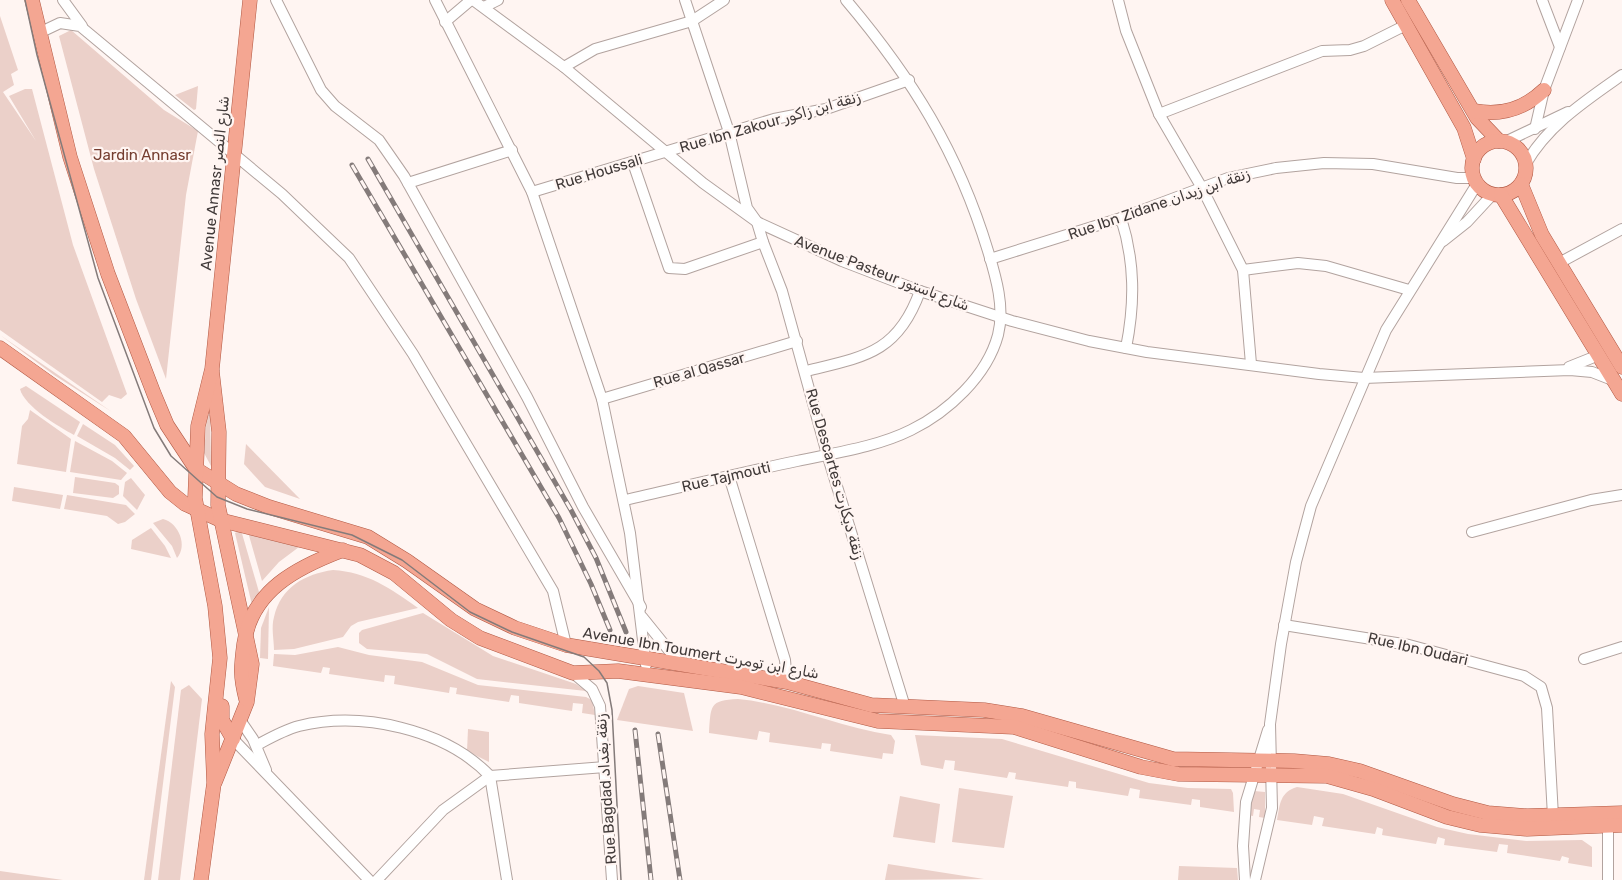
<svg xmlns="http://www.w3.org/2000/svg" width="1622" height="880" viewBox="0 0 1622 880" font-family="Rubik,Cairo,sans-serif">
<rect width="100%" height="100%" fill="#fff5f2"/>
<g fill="#ebd0c9">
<polygon points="0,16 18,70 11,74 14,85 3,92 36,141 9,96 25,89 32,89 73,245 127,394 121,399 109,395 102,402 0,330"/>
<polygon points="71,30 164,110 198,131 186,195 166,379 136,299 94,169 59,36"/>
<polygon points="198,86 196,109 194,110 175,95"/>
<polygon points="0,335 112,412 54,375"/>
<path d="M26,386L80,422L74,435C59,427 24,406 20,389Z"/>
<polygon points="30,410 71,439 66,472 17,464 22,426 28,419"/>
<polygon points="207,415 210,415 211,466 204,453"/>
<polygon points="83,424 115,445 134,466 130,470 115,458 77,436"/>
<polygon points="75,441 112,461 127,473 121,480 70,472"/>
<polygon points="246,444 300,499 265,487 244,464"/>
<polygon points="75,477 115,483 119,486 119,494 113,498 73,493"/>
<polygon points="131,478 145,495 137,510 123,496 125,482"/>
<polygon points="14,487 63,495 60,509 12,501"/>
<polygon points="67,495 126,505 135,514 125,522 118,524 107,516 64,509"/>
<path d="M163,519C179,523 188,546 177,558L172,546L153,523Z"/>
<polygon points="151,528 165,546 171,558 131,549 132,540"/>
<polygon points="241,530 259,592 252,605 235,533"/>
<polygon points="248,532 299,547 279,562 262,581"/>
<path d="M333,570C367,572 390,588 418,608L358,622L351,626L343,637L294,649L274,650C274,640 271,627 274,617C281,587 305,574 333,570Z"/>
<polygon points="269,607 268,659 260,658 261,628"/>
<polygon points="423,613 493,656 576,684 586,691 477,679 427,654 367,649 359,643 359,633 362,630"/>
<polygon points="338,647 369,655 422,662 478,685 586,697 592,700 595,715 582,713 583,704 573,703 572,711 519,703 519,696 511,695 509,702 456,694 457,688 450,687 449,693 394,684 395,676 385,675 384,682 329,674 330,668 323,667 321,673 273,666 274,654 295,655"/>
<polygon points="171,681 175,687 151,880 144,880"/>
<polygon points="189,685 202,699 180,880 158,880 181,690"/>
<polygon points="638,686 684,693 693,731 617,720 629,689"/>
<path d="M738,699C790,704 839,727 891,735L895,741L893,754L883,753L882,759L830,751L831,744L822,743L821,749L769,742L770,733L759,731L757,740L709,733C711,706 709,700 738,699Z"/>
<polygon points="468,729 489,732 489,762 467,751"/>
<polygon points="915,735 1002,739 1149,783 1188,788 1231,789 1233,793 1234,812 1200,807 1200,800 1192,799 1191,805 1139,798 1140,790 1130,788 1128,796 1076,788 1076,782 1069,781 1068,787 1015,779 1016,773 1009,772 1007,778 954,770 955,761 945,760 943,769 921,765"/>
<path d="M1297,787L1343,794L1437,827L1468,834L1526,841L1582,840L1592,847V867L1568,863L1569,858L1562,856L1560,861L1507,853L1508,845L1499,844L1497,852L1444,845L1445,839L1438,837L1436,844L1382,835L1383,829L1377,827L1375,834L1322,826L1324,818L1314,816L1312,825L1277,820C1280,804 1280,792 1297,787Z"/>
<polygon points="959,788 1013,796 1004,848 952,842"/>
<polygon points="1254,791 1265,792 1265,818 1259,817 1260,810 1254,809 1253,816 1248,815"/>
<polygon points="900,796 940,804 935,843 893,837"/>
<polygon points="888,864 984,879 885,880"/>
<polygon points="1179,866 1237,868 1238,880 1178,880"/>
<polygon points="0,871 63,880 0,880"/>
</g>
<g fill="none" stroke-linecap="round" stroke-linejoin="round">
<defs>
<g id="minor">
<polyline points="63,0 82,26"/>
<polyline points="276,0 321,90 335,106 379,140 404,176 527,397 583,507 641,607"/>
<polyline points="435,0 532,192 602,399 630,533 646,665"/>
<polyline points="473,0 564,67 703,183 757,222 842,261 920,291 1012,321 1089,341 1147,352 1319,374 1364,378 1570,370 1592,372 1615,381"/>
<polyline points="1118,0 1126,31 1159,114 1202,188 1243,270 1251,364"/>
<polyline points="1542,0 1560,47"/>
<polyline points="484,7 498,0"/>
<polyline points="445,22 471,0"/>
<polyline points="39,33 60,23 80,26 282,194 349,258 413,354 553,591 566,645"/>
<polyline points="564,67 595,49 692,21 724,0"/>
<polyline points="1159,114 1322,51 1350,50 1364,46 1406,25"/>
<polyline points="1535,129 1544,90 1578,0"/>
<polyline points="1505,142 1568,112"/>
<polyline points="633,163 669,268 685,269 763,242 757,222 747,208 729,132 685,0"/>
<path d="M1525,165C1548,125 1585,101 1622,75"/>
<polyline points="408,183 512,150"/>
<polyline points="532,192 774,119 826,109 909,80"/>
<path d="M1121,218C1135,262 1135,303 1126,348"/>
<polyline points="1443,241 1467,222 1492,195"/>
<polyline points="763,242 782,291 827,454 905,707"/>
<polyline points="990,259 1121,218 1228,178 1276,168 1324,163 1373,164 1457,178 1474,178"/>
<polyline points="1559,263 1622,229"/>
<polyline points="1243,270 1298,263 1326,266 1409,290"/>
<polyline points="1569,367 1599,355"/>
<path d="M806,371C864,357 898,353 920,291"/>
<polyline points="602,399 797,341"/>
<polyline points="729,476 785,660 787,682"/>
<path d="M625,500C682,487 740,473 797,461C834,453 877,447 911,430C948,412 987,376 998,335C1005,308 996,277 988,251C958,152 912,78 846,0"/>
<polyline points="1472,532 1591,500 1622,495"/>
<polyline points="642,617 680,664"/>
<polyline points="1284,625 1409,645 1524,676 1541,687 1547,708 1553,816"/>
<polyline points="1584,659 1622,647"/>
<polyline points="573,673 592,689 600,706 612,880"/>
<polyline points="240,720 253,739 266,770"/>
<polyline points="233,739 369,880"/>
<path d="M257,745C270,738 284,730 299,726C362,711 445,729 490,776"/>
<polyline points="490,776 507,880"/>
<polyline points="1608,820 1608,880"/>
<polyline points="377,880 443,810 490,776 605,767"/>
<polyline points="1245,880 1243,846 1246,802 1268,730"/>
<polyline points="1255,880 1272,808 1270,724 1281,644 1296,562 1311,506 1386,330 1477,184"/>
</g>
<g id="major">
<polyline points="32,0 70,157 108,274 154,394 167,425 196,469 236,494 269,507 368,537 407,561 475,609 515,628 566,645 787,682 871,705 984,710 1022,716 1173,759 1294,761 1329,764 1360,771 1453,804 1488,813 1527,816 1622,813"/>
<polyline points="1392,0 1464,128 1474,159"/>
<polyline points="1408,0 1477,118 1499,141"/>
<path d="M1474,111C1502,116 1524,109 1544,90"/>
<circle cx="1499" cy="168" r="27"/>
<polyline points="1521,184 1542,235 1622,367"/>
<polyline points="1501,195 1622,394"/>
<polyline points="0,348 124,436 170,492 185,504 220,520 360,555 394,573 451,620 480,638 573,673 618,671 741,687 878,721 1014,727 1141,767 1178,774 1327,776 1373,789 1447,817 1480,825 1527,829 1622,825"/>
<polyline points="212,371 219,432 218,505 252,664 247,702 215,782"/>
<path d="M246,699C240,676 241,667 244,644C251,590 298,567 343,550"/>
<polyline points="222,706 222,720 233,739"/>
<polyline points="201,880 214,783 212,734 220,658 215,606 195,498 198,426 212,369 250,0"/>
</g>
</defs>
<use href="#minor" stroke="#b2a39f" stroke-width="12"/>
<use href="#major" stroke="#b15944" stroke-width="15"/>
<use href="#minor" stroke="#fff" stroke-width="10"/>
<use href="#major" stroke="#f4a692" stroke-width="14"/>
<polyline stroke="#847b7a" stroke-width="1.5" points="25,0 37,55 98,278 154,428 171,456 217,497 247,509 352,535 402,560 470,612 512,632 584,657 599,671 607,683 612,710 621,880"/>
<defs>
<g id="rail">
<polyline points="368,159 571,510 596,558 626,632"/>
<polyline points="352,165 559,518 591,584 610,630"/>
<polyline points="635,730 651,880"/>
<polyline points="658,734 680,880"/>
</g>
</defs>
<use href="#rail" stroke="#847b7a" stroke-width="5"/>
<use href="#rail" stroke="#fff5f2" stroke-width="3" stroke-dasharray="9" stroke-linecap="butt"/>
</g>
<g text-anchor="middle" stroke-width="4.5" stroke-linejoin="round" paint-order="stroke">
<g font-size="15" fill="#413a39" stroke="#fff5f2">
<text transform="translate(770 122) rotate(-16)" y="5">Rue Ibn Zakour زنقة ابن زاكور</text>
<text transform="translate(599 172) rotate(-17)" y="5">Rue Houssali</text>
<text transform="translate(215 183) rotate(-84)" y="5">Avenue Annasr شارع النصر</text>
<text transform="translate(1159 204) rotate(-19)" y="5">Rue Ibn Zidane زنقة ابن زيدان</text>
<text transform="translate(882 273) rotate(21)" y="5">Avenue Pasteur شارع باستور</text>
<text transform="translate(699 370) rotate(-16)" y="5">Rue al Qassar</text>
<text transform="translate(835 474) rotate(74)" y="5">Rue Descartes زنقة ديكارت</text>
<text transform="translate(726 477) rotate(-13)" y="5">Rue Tajmouti</text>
<text transform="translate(1418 649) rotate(13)" y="5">Rue Ibn Oudari</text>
<text transform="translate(701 653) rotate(10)" y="5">Avenue Ibn Toumert شارع ابن تومرت</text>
<text transform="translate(606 789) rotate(-94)" y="5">Rue Bagdad زنقة بغداد</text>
</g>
<g font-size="15" fill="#753d2f" stroke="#fff5f2">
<text x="142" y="160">Jardin Annasr</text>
</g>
</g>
</svg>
